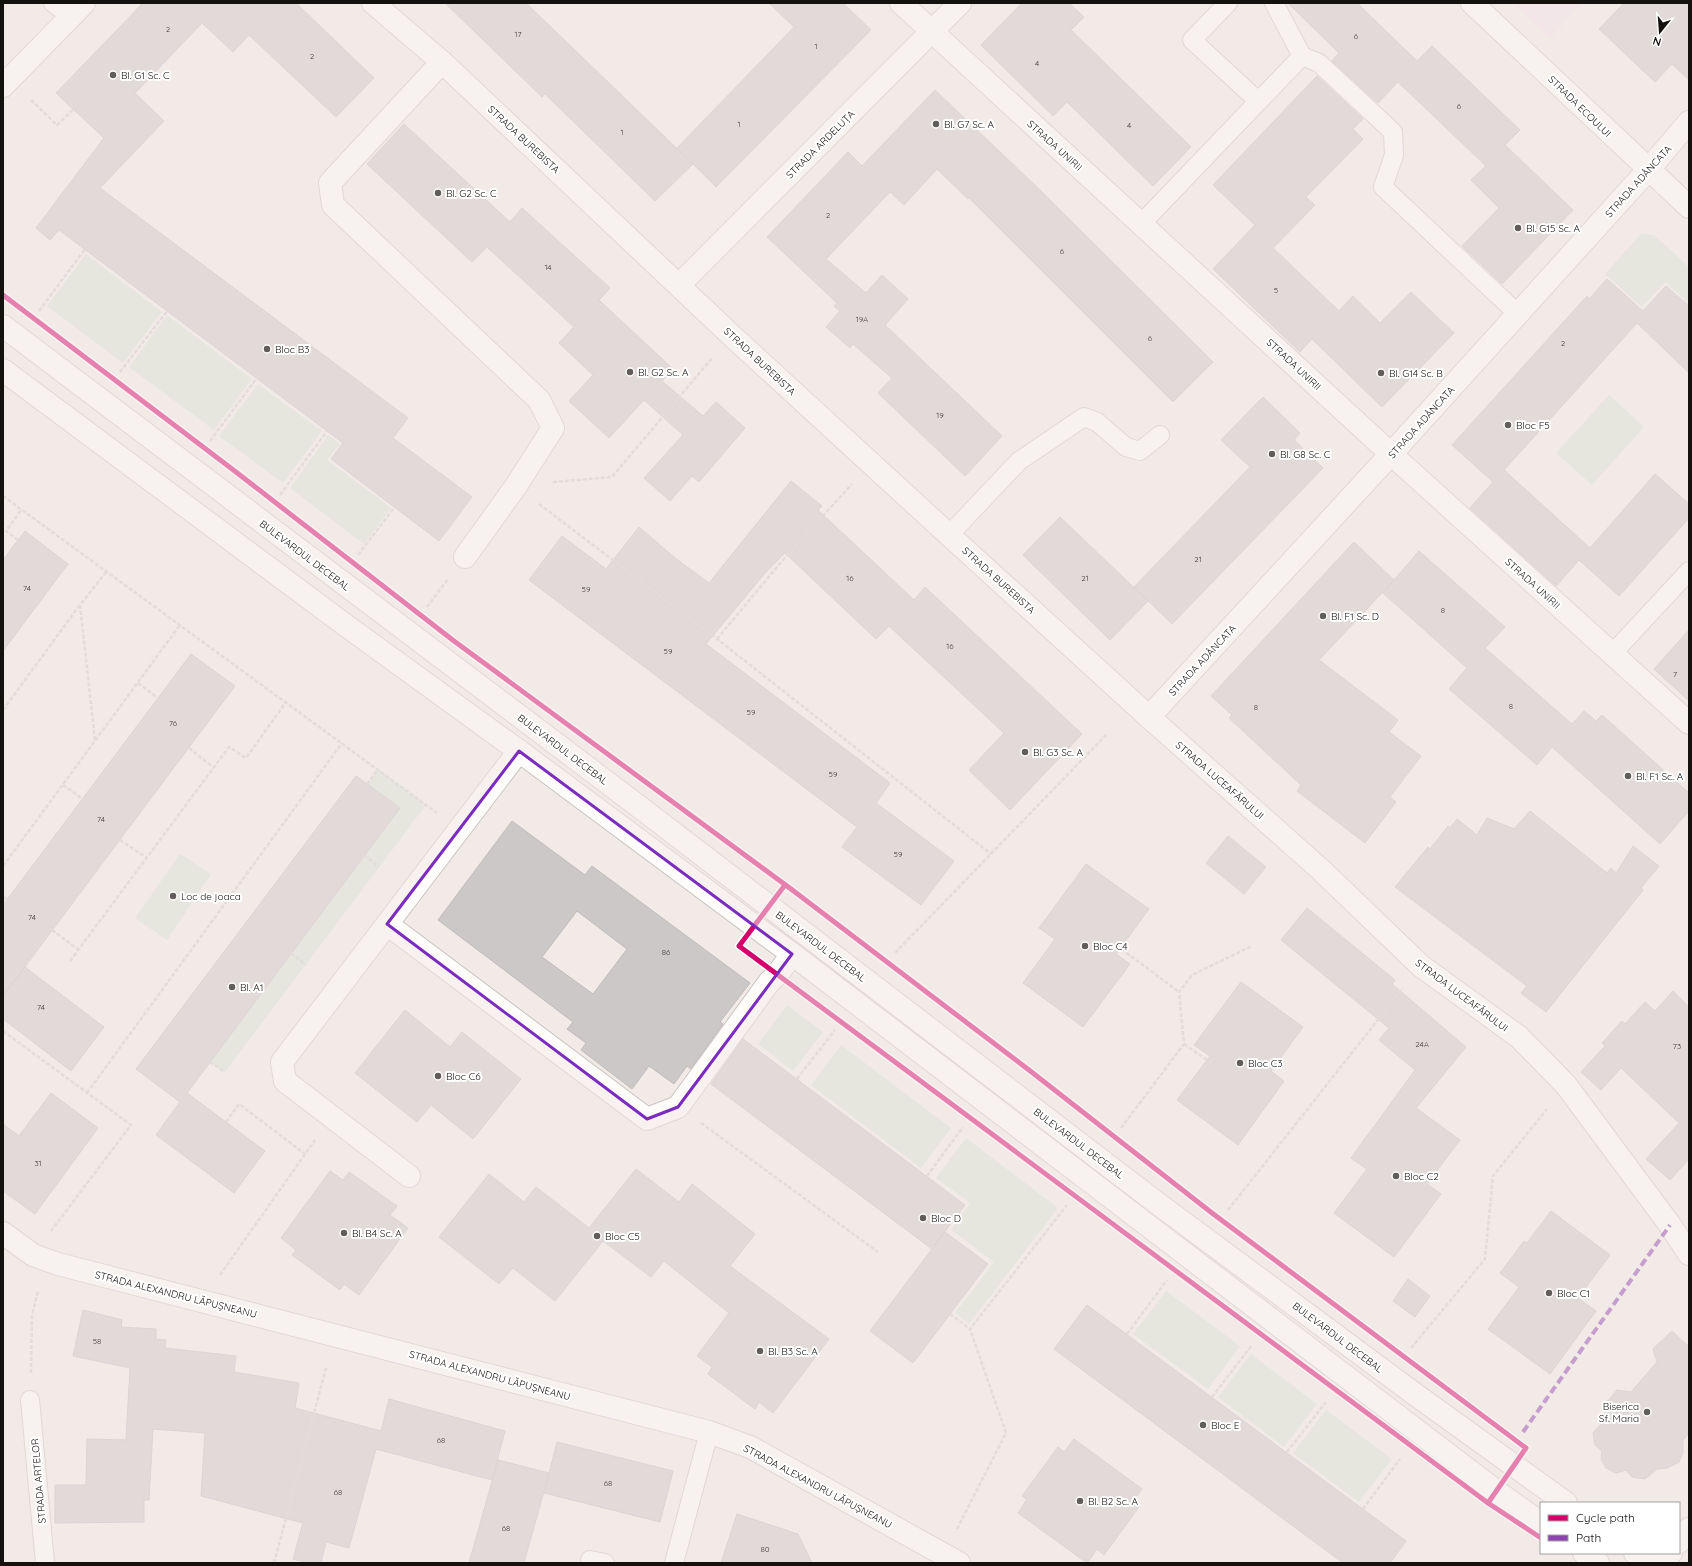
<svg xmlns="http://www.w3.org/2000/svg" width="1692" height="1566" viewBox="0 0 1692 1566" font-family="Quicksand,sans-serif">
<rect width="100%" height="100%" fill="#f2eae7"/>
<polygon fill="#f1e2e8" points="1512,3 1583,3 1550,38"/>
<g fill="#d8e1d2">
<polygon points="1641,234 1654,235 1689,267 1688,302 1665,282 1642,307 1605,274"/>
<polygon points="86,254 162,312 123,363 47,306"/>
<polygon points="167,315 252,379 214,430 129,367"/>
<polygon points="258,384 322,431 283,483 219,436"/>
<polygon points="1609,395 1644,427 1592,485 1556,453"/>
<polygon points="328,435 340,444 327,460 391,508 364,544 290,488"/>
<polygon points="378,769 426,805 225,1072 210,1062 400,808 367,784"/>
<polygon points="180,854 211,874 167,940 135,918"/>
<polygon points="787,1005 823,1032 793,1071 758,1044"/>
<polygon points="841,1045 951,1128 921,1168 811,1085"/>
<polygon points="966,1138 1058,1208 969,1324 955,1313 994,1262 951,1230 970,1203 936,1178"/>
<polygon points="1166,1291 1240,1346 1208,1389 1133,1334"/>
<polygon points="1251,1354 1317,1404 1284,1447 1218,1397"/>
<polygon points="1326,1410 1392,1459 1359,1502 1293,1453"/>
</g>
<g fill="#cdc8c8" stroke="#c0bbbc" fill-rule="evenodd">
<polygon points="143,3 296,3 374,78 336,117 249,35 233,52 202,23 135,93 164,121 100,188 408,418 393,438 472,497 439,541 331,459 343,443 59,230 50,240 36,228 104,138 56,93"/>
<polygon points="445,3 526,3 693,164 655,201 545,94 542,97"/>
<polygon points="769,3 843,3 871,30 716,187 677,148 794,27"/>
<polygon points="1022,3 1069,3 1084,17 1071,30 1191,147 1153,186 1067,102 1053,116 981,45"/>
<polygon points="1288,3 1357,3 1417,61 1432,46 1520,130 1505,145 1573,210 1502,284 1462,246 1499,208 1471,180 1486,166 1398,82 1378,103 1332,61 1339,53"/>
<polygon points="1624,3 1689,3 1689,80 1672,64 1655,82 1599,29"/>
<polygon points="1317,76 1363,119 1353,129 1363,139 1306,197 1315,205 1273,248 1339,311 1353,296 1380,323 1411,292 1454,333 1382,407 1312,339 1300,352 1213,269 1255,225 1213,185"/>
<polygon points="935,90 1041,191 1213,362 1173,402 969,198 968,199 937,169 904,205 890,192 826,259 866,293 882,275 908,299 885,325 1002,436 965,476 878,393 892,378 853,344 850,348 826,327 840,311 834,306 837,303 767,237 848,152 862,166"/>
<polygon points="404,124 510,222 522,208 610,288 599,300 673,369 662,381 703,416 716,402 745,428 699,482 692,476 670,501 644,478 683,435 644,400 609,438 569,401 593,375 559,343 574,327 487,247 472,262 367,164"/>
<polygon points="1607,279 1643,311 1666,286 1689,306 1689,373 1637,323 1504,470 1590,548 1655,474 1689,504 1689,518 1619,596 1579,560 1556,586 1470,508 1493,482 1452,445 1587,296 1589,299"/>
<polygon points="1263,397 1300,433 1294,440 1323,468 1172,624 1134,587 1250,467 1221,440"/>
<polygon points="791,481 822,506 818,510 914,600 925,587 1082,734 1010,810 969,770 1004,733 889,626 876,639 785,553 766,572 706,644 890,783 876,803 954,861 921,905 842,847 857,827 529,580 562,536 606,569 639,527 675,558 709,583"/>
<polygon points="1060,517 1148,601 1110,640 1023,555"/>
<polygon points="25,531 68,564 3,651 3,560"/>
<polygon points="1354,542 1394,580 1419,551 1505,627 1485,648 1572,724 1584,711 1596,721 1602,715 1689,793 1689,811 1660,844 1552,747 1537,765 1449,689 1467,668 1383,593 1394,580 1319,660 1398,720 1389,732 1421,756 1390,797 1396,802 1365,843 1297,791 1301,785 1229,718 1232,715 1211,696"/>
<polygon points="1689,630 1689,701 1654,669"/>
<polygon points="191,654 235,686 3,996 3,905"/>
<polygon points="356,776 400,808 187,1093 265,1151 234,1193 156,1135 180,1102 136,1069"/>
<polygon points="1530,811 1607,873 1611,868 1616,873 1633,846 1659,866 1641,888 1643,890 1546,1012 1521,993 1527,986 1395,887 1428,847 1430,849 1448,826 1450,828 1457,819 1477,835 1487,818 1514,829"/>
<path d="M512,821L585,875L592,866L750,983L720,1022L723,1024L691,1069L687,1066L674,1084L649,1066L632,1089L581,1050L586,1043L567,1029L573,1022L438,920ZM577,911L627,949L593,994L542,957Z"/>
<polygon points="1228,836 1266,867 1244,894 1206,863"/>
<polygon points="1086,864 1149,909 1116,954 1130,964 1083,1027 1023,983 1055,939 1039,928"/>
<polygon points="1307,908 1395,980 1392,984 1466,1047 1416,1108 1460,1140 1427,1184 1441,1194 1394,1257 1334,1213 1367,1169 1351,1158 1415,1070 1379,1040 1389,1028 1281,940"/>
<polygon points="25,967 104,1027 71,1071 3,1019 3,996"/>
<polygon points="1241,982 1303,1027 1271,1071 1284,1081 1238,1145 1177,1100 1210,1056 1194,1045"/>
<polygon points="1673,991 1689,1007 1689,1159 1670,1180 1646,1159 1679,1123 1621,1068 1601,1090 1581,1072 1605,1046 1602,1043 1622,1021 1625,1024 1645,1002 1655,1011"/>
<polygon points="405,1010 450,1047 462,1032 521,1079 473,1139 431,1105 417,1122 355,1073"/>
<polygon points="743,1039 965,1205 934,1246 945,1232 988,1264 913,1363 870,1331 932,1249 711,1084"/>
<polygon points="51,1093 98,1128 35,1214 3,1191 3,1124 19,1136"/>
<polygon points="636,1169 679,1202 692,1184 755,1234 730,1266 829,1339 773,1413 759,1402 755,1409 708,1374 712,1367 697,1356 729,1313 664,1261 651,1277 603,1241 555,1301 513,1268 499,1284 439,1237 489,1174 524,1202 536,1187 589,1228"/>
<polygon points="330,1171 343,1180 349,1172 397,1206 390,1215 408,1228 359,1295 344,1284 340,1290 292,1255 296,1250 281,1238"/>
<polygon points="1551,1211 1610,1255 1578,1298 1596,1311 1550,1374 1488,1329 1519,1287 1500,1273 1524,1241 1527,1243"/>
<polygon points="1408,1279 1430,1296 1415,1317 1393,1301"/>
<polygon points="1087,1305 1406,1541 1390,1563 1343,1563 1054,1349"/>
<polygon points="83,1310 122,1320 121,1327 156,1329 156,1339 166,1340 165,1348 236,1356 234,1372 299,1383 295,1408 381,1431 389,1399 505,1431 492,1480 376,1449 349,1548 326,1542 321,1563 309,1563 293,1559 303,1523 201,1496 205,1433 153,1429 149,1500 144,1500 144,1522 55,1523 55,1485 86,1485 87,1439 126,1440 130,1368 73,1356"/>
<polygon points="1672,1331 1689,1347 1689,1433 1683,1440 1683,1453 1679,1462 1667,1468 1657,1469 1645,1479 1632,1477 1626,1470 1616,1473 1606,1468 1601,1459 1602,1451 1595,1445 1593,1433 1605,1420 1605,1404 1617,1390 1631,1392 1657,1362 1653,1349"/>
<polygon points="1074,1439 1142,1489 1132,1502 1139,1507 1104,1555 1097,1549 1087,1563 1018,1513 1027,1499 1022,1496 1058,1447 1064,1452"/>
<polygon points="557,1442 673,1471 660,1522 544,1493"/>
<polygon points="498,1460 549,1473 524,1563 469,1563"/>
<polygon points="737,1514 798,1534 812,1563 721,1563"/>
</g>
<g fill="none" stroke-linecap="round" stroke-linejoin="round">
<defs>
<g id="service">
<polyline points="53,3 71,16"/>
<polyline points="1228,3 1192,40 1258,101"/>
<polyline points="1274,3 1302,56"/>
<polyline points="1141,224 1302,56 1319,63 1393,132 1394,155 1383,187 1518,314"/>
<polyline points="949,535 1019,461 1084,417 1097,422 1126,447 1140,451 1160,435"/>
<polyline points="1612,654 1689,571"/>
<polyline points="30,1400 45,1563"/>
<polyline points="590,1560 605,1563"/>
<polyline points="674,1563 709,1432"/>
</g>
<g id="minor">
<polyline points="373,3 442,62 731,335 949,535 1149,717 1320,869 1421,966 1519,1037 1566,1085 1670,1225 1689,1254"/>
<polyline points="901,3 1391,454 1689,723"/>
<polyline points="1472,3 1689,207"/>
<polyline points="442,62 330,183 333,205 539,400 553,428 516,486 465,557"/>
<polyline points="3,86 84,3"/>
<polyline points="679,285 960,3"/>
<polyline points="1149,717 1391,454 1648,170 1689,122"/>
<polyline points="387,924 647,1119 678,1107 770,981 777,975 792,954"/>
<polyline points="409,1176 285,1081 282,1062 519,751"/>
<polyline points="3,1233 33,1255 58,1264 709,1432 750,1447 959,1563"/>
<polyline points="1679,1542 1689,1529"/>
<polyline points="1663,1563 1671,1553"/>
</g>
<g id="primary">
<polyline points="3,326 633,802 1161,1206 1416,1395 1566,1503"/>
<polyline points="3,370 348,627 519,751 792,954 1496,1491 1541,1523"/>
<polyline points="1584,1553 1598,1563"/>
<polyline points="1635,1553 1649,1563"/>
</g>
</defs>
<use href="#service" stroke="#cac4c2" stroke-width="20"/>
<use href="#minor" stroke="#cac4c2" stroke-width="24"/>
<use href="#primary" stroke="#cac4c2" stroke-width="24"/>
<g stroke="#cecccb" stroke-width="2.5" stroke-dasharray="4 2" stroke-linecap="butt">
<polyline points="31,100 57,125 74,109"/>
<polyline points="39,311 85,249"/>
<polyline points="120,372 167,311"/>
<polyline points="210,441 256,379"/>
<polyline points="553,482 612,477 713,357"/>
<polyline points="280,495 327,431"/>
<polyline points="3,496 437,813"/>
<polyline points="539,504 717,639 991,854"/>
<polyline points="18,540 6,531 22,509"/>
<polyline points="358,555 394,508"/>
<polyline points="427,607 448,579"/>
<polyline points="717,639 787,555 852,484"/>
<polyline points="138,683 158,698"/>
<polyline points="3,710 79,606"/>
<polyline points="95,740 80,605 107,571"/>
<polyline points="189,748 214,768"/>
<polyline points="367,784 378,769"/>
<polyline points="63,785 83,799"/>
<polyline points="120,840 147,858"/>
<polyline points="364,855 379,867"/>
<polyline points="3,866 180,625"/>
<polyline points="3,897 7,899"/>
<polyline points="52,930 79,950"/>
<polyline points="1112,942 1179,992"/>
<polyline points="291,953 306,965"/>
<polyline points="895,953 1106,735"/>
<polyline points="70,961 229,747 246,758 286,702"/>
<polyline points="3,1031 131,1125 51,1231"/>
<polyline points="1184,1044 1214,1065"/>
<polyline points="210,1062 225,1072"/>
<polyline points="797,1079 835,1030"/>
<polyline points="87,1093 342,743"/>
<polyline points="226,1122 239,1104 305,1154"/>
<polyline points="701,1123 878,1252"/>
<polyline points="1121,1128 1184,1044 1179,992 1192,975 1252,946"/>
<polyline points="927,1176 963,1127"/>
<polyline points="1228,1210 1403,988"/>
<polyline points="220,1275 315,1140"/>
<polyline points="950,1314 970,1329"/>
<polyline points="1127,1334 1167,1280"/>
<polyline points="1411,1348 1485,1259 1493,1176 1547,1109"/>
<polyline points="31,1373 32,1315 38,1291"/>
<polyline points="1212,1397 1252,1345"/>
<polyline points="1287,1452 1326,1402"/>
<polyline points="1363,1509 1400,1459"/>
<polyline points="957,1529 1006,1433 970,1329 1067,1205"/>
<polyline points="274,1563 326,1368"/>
</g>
<use href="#service" stroke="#fdfcfb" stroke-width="18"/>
<use href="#minor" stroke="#fdfcfb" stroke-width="22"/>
<use href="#primary" stroke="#fdfcfb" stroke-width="22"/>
<polyline stroke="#8e44ad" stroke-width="4" stroke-dasharray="8 4" stroke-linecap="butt" points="1523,1432 1670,1225"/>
<defs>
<g id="cycleway">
<polyline points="3,295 236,472 454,641 791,889 1029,1070 1212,1213 1526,1448 1488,1503"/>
<polyline points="785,885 739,946 1488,1503 1541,1538"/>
</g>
</defs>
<use href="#cycleway" stroke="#fff" stroke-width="8"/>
<use href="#cycleway" stroke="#d6006c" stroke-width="5"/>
</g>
<path d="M0 0H1692V1566H0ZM519,751L792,954L678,1107L647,1119L387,924Z" fill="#f2eae7" fill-opacity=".55" fill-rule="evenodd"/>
<path fill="none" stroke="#7b2cbf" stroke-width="3" stroke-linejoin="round" d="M519,751L792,954L678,1107L647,1119L387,924Z"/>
<g fill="#625d5b" stroke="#fff" stroke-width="1.5">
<circle cx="113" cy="75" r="4"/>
<circle cx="936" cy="124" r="4"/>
<circle cx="438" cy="193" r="4"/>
<circle cx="1518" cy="228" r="4"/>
<circle cx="267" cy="349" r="4"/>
<circle cx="630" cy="372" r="4"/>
<circle cx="1381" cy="373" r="4"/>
<circle cx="1508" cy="425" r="4"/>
<circle cx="1272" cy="454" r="4"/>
<circle cx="1323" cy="616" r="4"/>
<circle cx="1025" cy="752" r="4"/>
<circle cx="1628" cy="776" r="4"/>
<circle cx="173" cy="896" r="4"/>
<circle cx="1085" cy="946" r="4"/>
<circle cx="232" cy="987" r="4"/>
<circle cx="1240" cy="1063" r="4"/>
<circle cx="438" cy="1076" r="4"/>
<circle cx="1396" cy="1176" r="4"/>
<circle cx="923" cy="1218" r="4"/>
<circle cx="344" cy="1233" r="4"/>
<circle cx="597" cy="1236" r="4"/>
<circle cx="1549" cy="1293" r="4"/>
<circle cx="760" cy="1351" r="4"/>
<circle cx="1647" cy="1412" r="4"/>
<circle cx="1203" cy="1425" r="4"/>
<circle cx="1080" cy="1501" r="4"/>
</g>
<g text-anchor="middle" stroke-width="4" stroke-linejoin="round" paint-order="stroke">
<g font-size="8" fill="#433f3d">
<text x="168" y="32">2</text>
<text x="518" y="37">17</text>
<text x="1356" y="39">6</text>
<text x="816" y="49">1</text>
<text x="312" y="59">2</text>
<text x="1037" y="66">4</text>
<text x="1459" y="109">6</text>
<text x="739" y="127">1</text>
<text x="1129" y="128">4</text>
<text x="622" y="135">1</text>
<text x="828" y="218">2</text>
<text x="1062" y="254">6</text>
<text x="548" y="270">14</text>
<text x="1276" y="293">5</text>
<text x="862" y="322">19A</text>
<text x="1150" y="341">6</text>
<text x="1563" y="346">2</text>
<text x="940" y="418">19</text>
<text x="1198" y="562">21</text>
<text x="850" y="581">16</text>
<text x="1085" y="581">21</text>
<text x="27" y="591">74</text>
<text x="586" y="592">59</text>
<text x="1443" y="613">8</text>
<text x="950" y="649">16</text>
<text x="668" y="654">59</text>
<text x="1675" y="677">7</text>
<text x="1511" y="709">8</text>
<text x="1256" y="710">8</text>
<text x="751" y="715">59</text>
<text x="173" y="726">76</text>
<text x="833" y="777">59</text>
<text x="101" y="822">74</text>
<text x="898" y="857">59</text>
<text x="32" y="920">74</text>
<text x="666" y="955">86</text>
<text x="41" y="1010">74</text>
<text x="1422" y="1047">24A</text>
<text x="1677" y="1049">73</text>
<text x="38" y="1166">31</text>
<text x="97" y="1344">58</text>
<text x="441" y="1443">68</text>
<text x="608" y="1486">68</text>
<text x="338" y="1495">68</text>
<text x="506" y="1531">68</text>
<text x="765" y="1552">80</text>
</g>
<g font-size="10" fill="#15110f" stroke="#fff" text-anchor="start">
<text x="121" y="79">Bl. G1 Sc. C</text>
<text x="944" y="128">Bl. G7 Sc. A</text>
<text x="446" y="197">Bl. G2 Sc. C</text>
<text x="1526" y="232">Bl. G15 Sc. A</text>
<text x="275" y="353">Bloc B3</text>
<text x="638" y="376">Bl. G2 Sc. A</text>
<text x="1389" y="377">Bl. G14 Sc. B</text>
<text x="1516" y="429">Bloc F5</text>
<text x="1280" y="458">Bl. G8 Sc. C</text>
<text x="1331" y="620">Bl. F1 Sc. D</text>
<text x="1033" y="756">Bl. G3 Sc. A</text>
<text x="1636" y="780">Bl. F1 Sc. A</text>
<text x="181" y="900">Loc de joaca</text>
<text x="1093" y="950">Bloc C4</text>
<text x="240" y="991">Bl. A1</text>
<text x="1248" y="1067">Bloc C3</text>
<text x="446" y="1080">Bloc C6</text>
<text x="1404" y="1180">Bloc C2</text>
<text x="931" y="1222">Bloc D</text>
<text x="352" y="1237">Bl. B4 Sc. A</text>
<text x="605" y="1240">Bloc C5</text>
<text x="1557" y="1297">Bloc C1</text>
<text x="768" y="1355">Bl. B3 Sc. A</text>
<text x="1639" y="1410" text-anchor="end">Biserica<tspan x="1639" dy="12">Sf. Maria</tspan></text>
<text x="1211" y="1429">Bloc E</text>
<text x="1088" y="1505">Bl. B2 Sc. A</text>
</g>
<g font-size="10" fill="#15110f" stroke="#fff">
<text transform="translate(1580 106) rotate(44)" y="4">STRADA ECOULUI</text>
<text transform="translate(524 139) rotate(43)" y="4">STRADA BUREBISTA</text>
<text transform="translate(820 144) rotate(-45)" y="4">STRADA ARDELUȚA</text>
<text transform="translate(1055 145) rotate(42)" y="4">STRADA UNIRII</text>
<text transform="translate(1638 181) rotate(-48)" y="4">STRADA ADÂNCATA</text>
<text transform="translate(760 361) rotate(43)" y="4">STRADA BUREBISTA</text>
<text transform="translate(1294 364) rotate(43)" y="4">STRADA UNIRII</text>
<text transform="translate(1421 422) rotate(-48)" y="4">STRADA ADÂNCATA</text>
<text transform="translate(305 555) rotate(37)" y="4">BULEVARDUL DECEBAL</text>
<text transform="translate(999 580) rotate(42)" y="4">STRADA BUREBISTA</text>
<text transform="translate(1533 583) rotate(42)" y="4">STRADA UNIRII</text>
<text transform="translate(1202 660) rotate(-47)" y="4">STRADA ADÂNCATA</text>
<text transform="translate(563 749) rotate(37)" y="4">BULEVARDUL DECEBAL</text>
<text transform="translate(1220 780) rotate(41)" y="4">STRADA LUCEAFĂRULUI</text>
<text transform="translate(821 946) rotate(37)" y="4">BULEVARDUL DECEBAL</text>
<text transform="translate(1462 995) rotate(37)" y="4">STRADA LUCEAFĂRULUI</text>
<text transform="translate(1079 1143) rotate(37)" y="4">BULEVARDUL DECEBAL</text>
<text transform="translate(176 1294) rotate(14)" y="4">STRADA ALEXANDRU LĂPUȘNEANU</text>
<text transform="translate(1338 1337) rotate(37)" y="4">BULEVARDUL DECEBAL</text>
<text transform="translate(490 1375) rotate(15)" y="4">STRADA ALEXANDRU LĂPUȘNEANU</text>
<text transform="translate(38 1481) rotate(-95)" y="4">STRADA ARTELOR</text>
<text transform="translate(818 1486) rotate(28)" y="4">STRADA ALEXANDRU LĂPUȘNEANU</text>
</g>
</g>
<rect width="1692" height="1566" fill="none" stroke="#15110f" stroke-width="8"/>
<rect x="1540" y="1502" width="140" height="52" fill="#ffffff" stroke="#a1a09f"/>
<rect x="1548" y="1515" width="20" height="6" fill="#d6006c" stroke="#a1a09f"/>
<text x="1576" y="1522" font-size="12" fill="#15110f">Cycle path</text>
<rect x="1548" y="1535" width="20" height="6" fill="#8e44ad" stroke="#a1a09f"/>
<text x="1576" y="1542" font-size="12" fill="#15110f">Path</text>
<g transform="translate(1660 32) rotate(197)" stroke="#ffffff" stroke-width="3" paint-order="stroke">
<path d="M0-3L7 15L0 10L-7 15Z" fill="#15110f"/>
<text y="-6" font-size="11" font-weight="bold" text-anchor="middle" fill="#15110f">N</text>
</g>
</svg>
